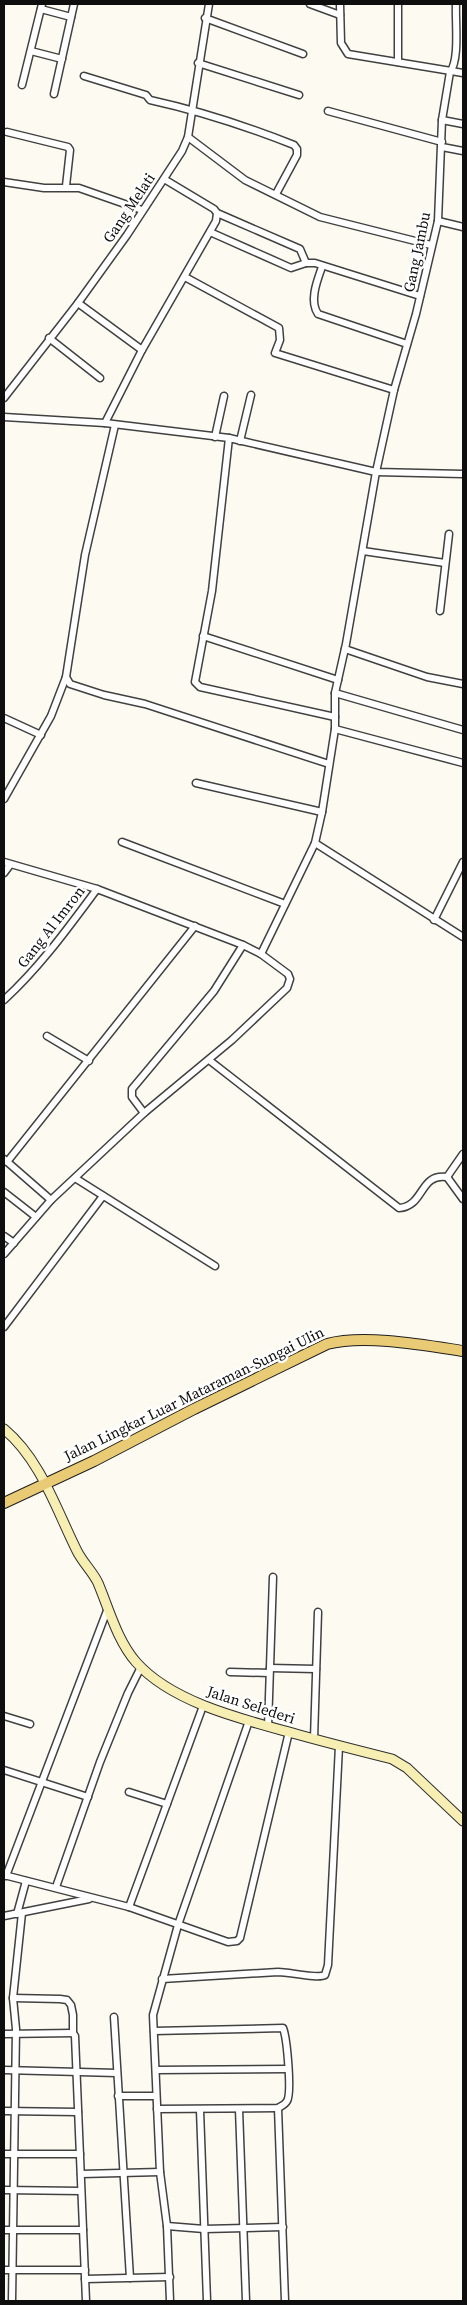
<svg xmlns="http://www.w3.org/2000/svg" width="467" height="2305" viewBox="0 0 467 2305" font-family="'Source Serif 4',serif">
<rect width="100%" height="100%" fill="#fdfbf1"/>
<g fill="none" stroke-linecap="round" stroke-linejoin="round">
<defs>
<g id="street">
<polyline points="310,4 340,15"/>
<polyline points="340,4 341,43 348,54 463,73"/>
<polyline points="398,4 398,62"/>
<polyline points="41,9 71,17"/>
<polyline points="205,18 303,54"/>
<polyline points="31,51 62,59"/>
<polyline points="198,63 299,95"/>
<path d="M84,76L146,95L150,100C200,111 246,126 294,145L297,149V155L276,194"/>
<polyline points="22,85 42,4"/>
<polyline points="54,94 74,4"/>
<polyline points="328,111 442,142"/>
<polyline points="442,120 463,124"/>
<polyline points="7,132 68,147 70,150 66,186"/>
<polyline points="188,137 245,180 320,217 431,245"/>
<polyline points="442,147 463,151"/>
<polyline points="4,182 44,188 79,188 142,210"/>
<polyline points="217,213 300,249 306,263"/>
<polyline points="438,221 463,227"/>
<polyline points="210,232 291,268 306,263 315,263 420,296"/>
<path d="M322,267C317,281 309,301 318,314L407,344"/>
<polyline points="185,277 279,328 280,340 275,353 394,390"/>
<polyline points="78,303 142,350"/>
<polyline points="49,338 100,378"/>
<polyline points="4,398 78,303 127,235 182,151 188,137 209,4"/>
<polyline points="4,417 105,423 229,438 376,472 463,474"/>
<polyline points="105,423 142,350 216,221 217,213 214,209 164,179"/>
<polyline points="215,437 224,396"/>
<polyline points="229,438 212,591 195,682 200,687 335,717"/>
<polyline points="240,441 251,395"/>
<polyline points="363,551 445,563"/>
<polyline points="440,611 449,534"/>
<polyline points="203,636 338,680"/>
<polyline points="345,649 427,677 463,684"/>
<polyline points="66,677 85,555 115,425"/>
<polyline points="335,693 463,730"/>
<polyline points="4,718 41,735"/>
<polyline points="335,729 463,763"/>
<polyline points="196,783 322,812"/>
<polyline points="4,799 51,716 66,677 70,684 104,695 145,704 329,764"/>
<polyline points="122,842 285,904"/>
<polyline points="315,843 463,937"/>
<polyline points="4,862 97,889 243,945 261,954 288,974 290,979 287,988 232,1040 144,1113 51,1200 4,1254"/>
<polyline points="4,873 10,865"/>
<polyline points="434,920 463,862"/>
<path d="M261,954L315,843L322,812L335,729V693L346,644L376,472L394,390L416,314L438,221L442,120L450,72C460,60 455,20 456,4"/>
<path d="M4,1000C40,967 68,928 97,889"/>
<polyline points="47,1036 89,1061"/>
<path d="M209,1060L399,1208C425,1206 419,1173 447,1177L463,1154"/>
<polyline points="144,1113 132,1097 132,1089 214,991 243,945"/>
<polyline points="4,1159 51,1200"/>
<polyline points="7,1162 195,926"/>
<polyline points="447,1177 463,1199"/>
<polyline points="75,1178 215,1266"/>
<polyline points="4,1192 36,1217"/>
<polyline points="4,1236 14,1243"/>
<polyline points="4,1327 103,1196"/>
<polyline points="270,1668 316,1669"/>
<polyline points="230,1672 269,1673"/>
<polyline points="4,1716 30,1724"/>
<polyline points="268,1727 273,1577"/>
<polyline points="314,1739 318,1612"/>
<polyline points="4,1770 88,1797"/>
<polyline points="129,1792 167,1804"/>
<polyline points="4,1875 129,1907 228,1942 237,1941 240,1938 289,1732"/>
<polyline points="6,1876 108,1608"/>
<polyline points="56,1887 100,1762 128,1693 141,1667"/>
<polyline points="129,1907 203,1706"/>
<polyline points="17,1914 26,1881"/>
<polyline points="4,1916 89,1899"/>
<path d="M162,1979L278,1972C289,1972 318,1979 325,1975L328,1965L339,1746"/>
<polyline points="13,1998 60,1999 67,2000 71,2005 73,2015 73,2033 75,2036 86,2301"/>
<polyline points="114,2017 130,2278"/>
<path d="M154,2031L283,2028C287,2038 292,2093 287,2101C285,2105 281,2106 278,2108L157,2109"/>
<polyline points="4,2034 73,2033"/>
<polyline points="4,2070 117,2073"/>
<polyline points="156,2070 288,2069"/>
<polyline points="118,2096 156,2096"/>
<polyline points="278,2108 285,2301"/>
<polyline points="239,2109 246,2301"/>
<polyline points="200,2110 207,2301"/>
<polyline points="4,2111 78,2112"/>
<polyline points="4,2154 80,2154"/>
<polyline points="81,2174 160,2172"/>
<polyline points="4,2190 81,2191"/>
<polyline points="167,2226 204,2229 283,2227"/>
<polyline points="4,2230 83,2230"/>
<polyline points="4,2270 85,2270"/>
<polyline points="85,2279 170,2277"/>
<polyline points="12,2301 16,2029 13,1998 22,1913"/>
<polyline points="170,2301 167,2226 160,2172 153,2015 178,1925 249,1721"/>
</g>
<path id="secondary" d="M4,1429C41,1460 56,1509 77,1551C83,1563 93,1572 98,1583C109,1609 117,1640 136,1662C172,1703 245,1720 296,1734C328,1743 360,1751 392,1759L407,1768L463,1821"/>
<path id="primary" d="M4,1503L94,1461L194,1409L327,1344C364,1334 424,1345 463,1351"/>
</defs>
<use href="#street" stroke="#414141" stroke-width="9"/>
<use href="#secondary" stroke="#303030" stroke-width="11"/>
<use href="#primary" stroke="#1f1f1f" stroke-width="12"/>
<use href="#street" stroke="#fff" stroke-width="6"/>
<use href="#secondary" stroke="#f6eeb3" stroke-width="9"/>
<use href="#primary" stroke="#e9cb75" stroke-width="10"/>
</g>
<g text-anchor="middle" stroke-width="5" stroke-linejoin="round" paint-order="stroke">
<g font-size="15" fill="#0e0e0e" stroke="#fff">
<text transform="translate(129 208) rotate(-56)" y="5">Gang Melati</text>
<text transform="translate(417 252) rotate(-78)" y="5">Gang Jambu</text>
<text transform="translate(51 927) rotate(-52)" y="5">Gang Al Imron</text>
<text transform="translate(194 1394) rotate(-26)" y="5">Jalan Lingkar Luar Mataraman-Sungai Ulin</text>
<text transform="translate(251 1705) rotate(18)" y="5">Jalan Selederi</text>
</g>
</g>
<rect width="467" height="2305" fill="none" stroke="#0e0e0e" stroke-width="10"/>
</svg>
